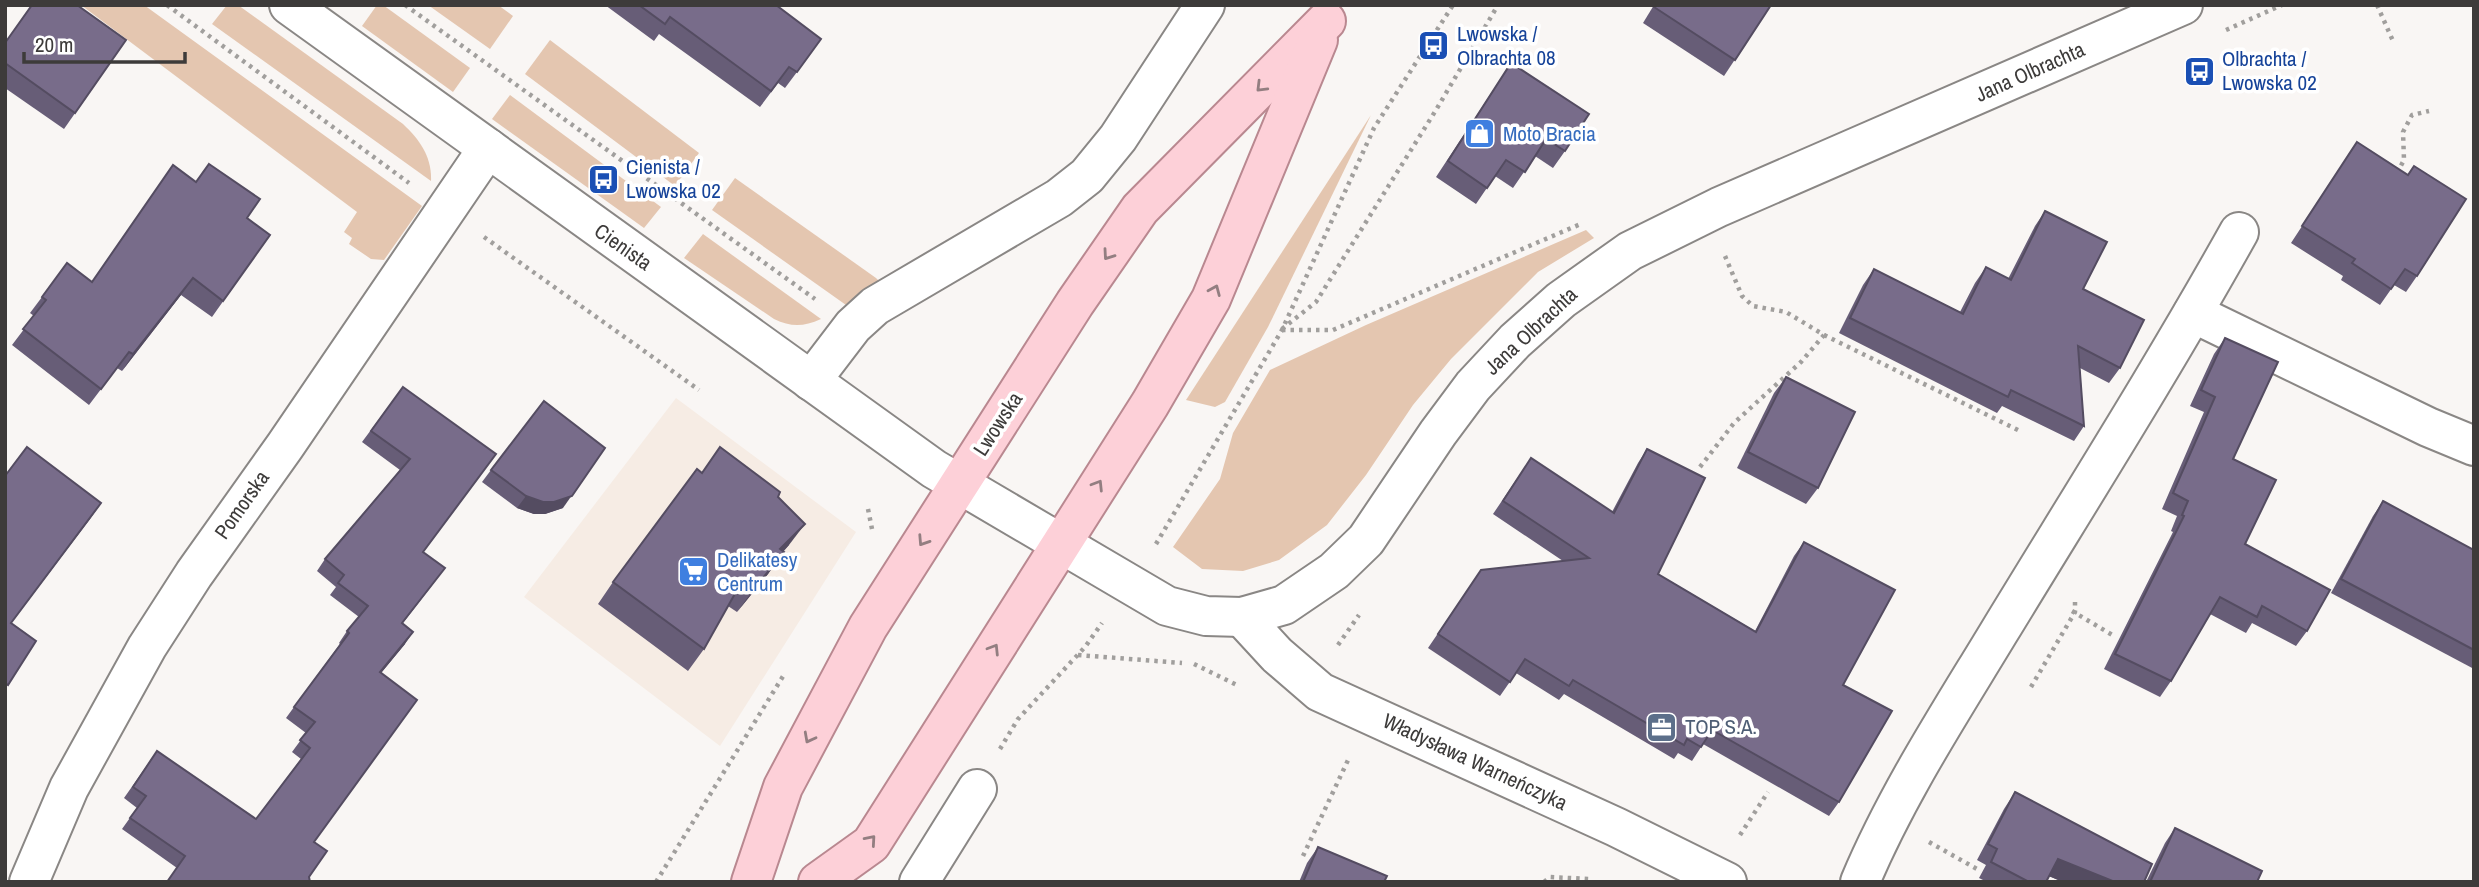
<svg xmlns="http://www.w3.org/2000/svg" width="2479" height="887" viewBox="0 0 2479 887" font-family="'Archivo Narrow',sans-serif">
<rect width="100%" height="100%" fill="#f9f6f4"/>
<polygon fill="#f6ece4" points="676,398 856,532 720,746 524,597"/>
<g fill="#e4c6b0">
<polygon points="81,5 144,5 422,206 384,260 371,259 349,244 352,238 344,232 357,212"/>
<path d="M227,5H238L403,124C420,140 432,157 431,181L212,24Z"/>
<polygon points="377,5 383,5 470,68 453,92 362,26"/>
<polygon points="428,5 498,5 513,16 490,49"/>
<polygon points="550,40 699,153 675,186 525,74"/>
<polygon points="510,95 661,207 644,228 492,119"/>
<polygon points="1371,115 1268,327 1225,402 1215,407 1186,400"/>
<polygon points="735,178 876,278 882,284 846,305 712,210"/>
<polygon points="1586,230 1594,238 1538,272 1451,359 1413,405 1366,475 1327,525 1279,560 1243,571 1202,569 1173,547 1220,479 1233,433 1270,370 1366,325"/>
<path d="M703,234L821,319C803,327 791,327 774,319L684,258Z"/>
</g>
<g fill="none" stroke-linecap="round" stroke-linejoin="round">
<defs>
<g id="minor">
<polyline points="289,5 934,469 1167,606 1206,616 1242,617 1284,605 1334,571 1366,540 1438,433 1473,386 1515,341 1561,300 1630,251 1719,207 2183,5"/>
<polyline points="2193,313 2428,427 2474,446"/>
<polyline points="811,381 853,326 875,306 1059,198 1087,176 1118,138 1205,5"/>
<polyline points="1242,617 1277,655 1320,692 1616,827 1727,882"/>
<polyline points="29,882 69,788 147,647 194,574 285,446 488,148"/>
<polyline points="919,882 977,789"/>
<path d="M1860,882C1897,794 1950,713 1999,632C2080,499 2163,368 2239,232"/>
</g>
<g id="major">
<polyline points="751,882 783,787 868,627 1075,303 1140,209 1326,21"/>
<polyline points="818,882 871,844 1150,404 1211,299 1318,40"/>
</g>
</defs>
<use href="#minor" stroke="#8a8785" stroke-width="42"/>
<use href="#major" stroke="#b98890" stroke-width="42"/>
<g stroke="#a19f9d" stroke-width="4.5" stroke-dasharray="3.5 5" stroke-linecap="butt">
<polyline points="167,5 409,183"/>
<polyline points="405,5 815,299"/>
<polyline points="2377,5 2393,41"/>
<polyline points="2226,30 2282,5"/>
<polyline points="2397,173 2404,160 2403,132 2412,115 2429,111"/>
<polyline points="484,237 699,390"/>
<polyline points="1282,329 1316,302 1436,110 1498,5"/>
<polyline points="1282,330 1333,330 1583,223"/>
<polyline points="1824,335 2020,431"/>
<polyline points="1700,467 1734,423 1801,362 1824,335 1786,312 1753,306 1742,296 1725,256"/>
<polyline points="868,509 872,529"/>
<polyline points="1156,544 1282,330 1374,128 1453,5"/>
<polyline points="2072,611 2114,636"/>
<polyline points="1338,645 1359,615"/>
<polyline points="1078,655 1182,663"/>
<polyline points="1194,664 1237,685"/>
<polyline points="2031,687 2075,612 2075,602"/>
<polyline points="1000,749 1018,719 1085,647 1102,623"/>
<polyline points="1740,835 1768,792"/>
<polyline points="1929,842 1977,869"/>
<polyline points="1303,856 1349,758"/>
<polyline points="656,882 785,673"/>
<polyline points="1544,882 1550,877 1589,879"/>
</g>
<use href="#minor" stroke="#fff" stroke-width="38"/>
<use href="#major" stroke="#fdd0d8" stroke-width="38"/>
</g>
<g fill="#675d77">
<polygon points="605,5 776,5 809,56 785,88 778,83 760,107 659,34 654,41"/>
<polygon points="1654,5 1771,5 1724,76 1643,23"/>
<polygon points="126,40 64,129 5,88 5,43"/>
<polygon points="1511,63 1565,151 1553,168 1535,156 1513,188 1495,176 1476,204 1436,177"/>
<polygon points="2357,142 2417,276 2406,292 2394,285 2380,305 2341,280 2343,276 2291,243"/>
<polygon points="2045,211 2120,368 2109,383 2080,368 2084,426 2074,441 2002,406 1997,413 1839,333 1863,285 1874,269 1960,312 1975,283 1986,267 2008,279 2035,226"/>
<polygon points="247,218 270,235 212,317 181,295 122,371 117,368 89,405 12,345 34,316 30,313 42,297 92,282"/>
<polygon points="2225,338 2233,459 2245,544 2307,631 2296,646 2252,623 2246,633 2210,614 2171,681 2160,697 2104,669 2173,532 2171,531 2177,516 2162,509 2204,412 2190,406 2214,354"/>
<polygon points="1786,377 1818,488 1806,504 1737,468 1774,393"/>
<polygon points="403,387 423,552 436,580 403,623 405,644 381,673 314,842 177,868 122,829 137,808 124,798 157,751 256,819 301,759 292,752 306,733 286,718 340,644 339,643 347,631 359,617 330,595 336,587 317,571 325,559 400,470 362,442"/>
<polygon points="1647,449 1658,574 1755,631 1794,556 1804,542 1843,685 1839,802 1829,816 1703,744 1692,761 1678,753 1674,759 1564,694 1559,700 1516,673 1500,696 1428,648 1481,570 1563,561 1493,514 1531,458 1612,512 1638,463"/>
<polygon points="491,470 563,508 545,514 534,514 517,508 482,482"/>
<polygon points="702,473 778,497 789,545 783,552 768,574 737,612 728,606 704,649 688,671 598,604 613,582"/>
<polygon points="2383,501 2474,550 2474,669 2331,593 2373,516"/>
<polygon points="2015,792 2144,882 2063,882 2049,876 2046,882 1987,882 1979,878 1986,865 1977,860 2004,809"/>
<polygon points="2175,828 2257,882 2146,882 2165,843"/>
<polygon points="1318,847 1384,882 1299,882 1307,863"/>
</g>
<g fill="#544c61">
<polygon points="193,278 181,295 122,371 133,354"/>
<polygon points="605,448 563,508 545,514 534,514 517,508 526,496"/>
<polygon points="101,503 90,519 5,631"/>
<polygon points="805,524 789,545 765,571 780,549"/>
<polygon points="784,552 768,574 737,612 753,590"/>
<polygon points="413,632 405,644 372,684 380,672"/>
<polygon points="2058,859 2115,882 2063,882 2046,875"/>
</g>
<g fill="#786c8a" stroke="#544c61" stroke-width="2">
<polygon points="32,5 77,5 126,40 75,113 5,63 5,43"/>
<polygon points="639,5 776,5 821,39 797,72 789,67 771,91 670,17 665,24"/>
<polygon points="1655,5 1771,5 1735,60 1654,7"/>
<polygon points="1511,63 1589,114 1565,151 1546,139 1525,172 1506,160 1487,188 1448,161"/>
<polygon points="2357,142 2408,175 2414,166 2466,199 2417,276 2405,269 2391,289 2352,263 2355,259 2302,226"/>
<polygon points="209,164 260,199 247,218 270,235 223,301 193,278 133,354 129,352 101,389 23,329 46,300 42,297 67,263 92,282 173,165 196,182"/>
<polygon points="2045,211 2107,242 2083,289 2144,320 2120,368 2078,346 2084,426 2011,390 2008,397 1850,318 1874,269 1963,314 1986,267 2011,280"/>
<polygon points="2225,338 2278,362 2233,459 2276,480 2245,544 2330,590 2307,631 2262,606 2257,617 2220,597 2171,681 2115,654 2184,516 2182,515 2188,501 2173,493 2215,397 2201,390"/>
<polygon points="1786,377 1855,412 1818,488 1748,452"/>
<polygon points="403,387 496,454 423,552 445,568 402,623 413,632 380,672 417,700 314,842 327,851 309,877 310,882 167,882 185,856 130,818 146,796 133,787 157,751 256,819 310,748 300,740 315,722 294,707 349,633 347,631 368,606 338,583 344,575 325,559 410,459 371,431"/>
<polygon points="544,401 605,448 572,496 554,502 543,502 526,496 491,470"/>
<polygon points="27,447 101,503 11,623 36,641 8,685 5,683 5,476"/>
<polygon points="720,447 780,492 778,497 805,524 780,549 784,552 753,590 741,583 704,649 613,582 697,469 702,473"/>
<polygon points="1647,449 1705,478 1658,574 1756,632 1804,542 1895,590 1843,685 1892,711 1839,802 1712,730 1701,747 1687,739 1684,745 1573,680 1569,686 1525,659 1510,682 1438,634 1481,570 1589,558 1503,501 1531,458 1614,513"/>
<polygon points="2383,501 2474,550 2474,650 2341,579"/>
<polygon points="2015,792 2152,864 2144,882 2115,882 2058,859 2046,882 2029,882 1991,862 1997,849 1988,844"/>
<polygon points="2175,828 2262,871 2257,882 2150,882"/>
<polygon points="1318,847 1387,876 1384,882 1303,882"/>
</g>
<defs><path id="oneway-chevron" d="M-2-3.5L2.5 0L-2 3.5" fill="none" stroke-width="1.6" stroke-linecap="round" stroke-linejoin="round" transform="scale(1.75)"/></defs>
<g stroke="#937e81">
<use href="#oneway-chevron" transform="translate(1261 87) rotate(135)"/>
<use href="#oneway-chevron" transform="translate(1108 255) rotate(125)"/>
<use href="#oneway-chevron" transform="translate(1215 290) rotate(-67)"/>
<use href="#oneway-chevron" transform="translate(1098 485) rotate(-58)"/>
<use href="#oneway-chevron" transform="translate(923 541) rotate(123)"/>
<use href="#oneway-chevron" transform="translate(994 649) rotate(-58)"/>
<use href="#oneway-chevron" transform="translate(809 738) rotate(118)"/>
<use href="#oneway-chevron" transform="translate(871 840) rotate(-49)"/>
</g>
<defs>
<symbol id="bus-square" viewBox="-11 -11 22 22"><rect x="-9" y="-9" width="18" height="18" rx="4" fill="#1a4fb4" stroke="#fff"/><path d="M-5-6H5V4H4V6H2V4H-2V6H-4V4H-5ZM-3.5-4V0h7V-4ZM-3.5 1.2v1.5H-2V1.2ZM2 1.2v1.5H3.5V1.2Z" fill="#fff"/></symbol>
<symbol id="shop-square" viewBox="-11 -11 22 22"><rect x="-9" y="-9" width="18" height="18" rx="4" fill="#3f7fe0" stroke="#fff"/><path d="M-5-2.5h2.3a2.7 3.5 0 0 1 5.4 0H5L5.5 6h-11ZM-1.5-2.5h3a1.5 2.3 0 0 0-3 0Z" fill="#fff"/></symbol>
<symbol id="supermarket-square" viewBox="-11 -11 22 22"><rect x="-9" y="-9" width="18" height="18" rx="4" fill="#3f7fe0" stroke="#fff"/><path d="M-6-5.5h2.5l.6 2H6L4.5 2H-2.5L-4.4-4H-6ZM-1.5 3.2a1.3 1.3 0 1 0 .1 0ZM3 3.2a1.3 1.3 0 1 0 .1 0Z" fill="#fff"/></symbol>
<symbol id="office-square" viewBox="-11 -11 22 22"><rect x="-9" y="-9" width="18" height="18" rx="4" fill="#5c6f8a" stroke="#fff"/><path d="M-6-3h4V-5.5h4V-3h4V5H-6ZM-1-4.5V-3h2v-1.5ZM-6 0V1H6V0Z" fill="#fff"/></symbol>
</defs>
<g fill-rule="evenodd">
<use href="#bus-square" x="1416" y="28" width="35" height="35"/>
<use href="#bus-square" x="2182" y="54" width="35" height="35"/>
<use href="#shop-square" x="1462" y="116" width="35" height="35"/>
<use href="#bus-square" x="586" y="162" width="35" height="35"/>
<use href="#supermarket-square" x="676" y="554" width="35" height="35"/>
<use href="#office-square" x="1644" y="710" width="35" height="35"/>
</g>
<g text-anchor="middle" stroke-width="7" stroke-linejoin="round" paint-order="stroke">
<g font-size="21" fill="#164399" stroke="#fff" text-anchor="start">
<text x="1457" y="41">Lwowska /<tspan x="1457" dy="24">Olbrachta 08</tspan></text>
<text x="2222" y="66">Olbrachta /<tspan x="2222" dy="24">Lwowska 02</tspan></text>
<text x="626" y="174">Cienista /<tspan x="626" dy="24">Lwowska 02</tspan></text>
</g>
<g font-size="21" fill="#3d3b3a" stroke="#fff">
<text transform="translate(2030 72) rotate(-24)" y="7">Jana Olbrachta</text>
<text transform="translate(623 247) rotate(35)" y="7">Cienista</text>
<text transform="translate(1531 331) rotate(-43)" y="7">Jana Olbrachta</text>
<text transform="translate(998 424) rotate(-57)" y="7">Lwowska</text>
<text transform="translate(242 505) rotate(-55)" y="7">Pomorska</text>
<text transform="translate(1475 762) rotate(25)" y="7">Władysława Warneńczyka</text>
</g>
<g font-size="21" fill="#366cbe" stroke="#fff" text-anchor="start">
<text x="1503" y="141">Moto Bracia</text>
<text x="717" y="567">Delikatesy<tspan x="717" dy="24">Centrum</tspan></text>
</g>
<g font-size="21" fill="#4e5e75" stroke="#fff" text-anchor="start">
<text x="1685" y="734">TOP S.A.</text>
</g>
</g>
<rect width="2479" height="887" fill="none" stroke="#3d3b3a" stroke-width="14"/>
<path d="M24 52v10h161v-10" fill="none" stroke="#3d3b3a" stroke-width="3.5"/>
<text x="35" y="52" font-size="21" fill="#3d3b3a" stroke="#ffffff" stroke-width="5" paint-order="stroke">20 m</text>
</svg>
